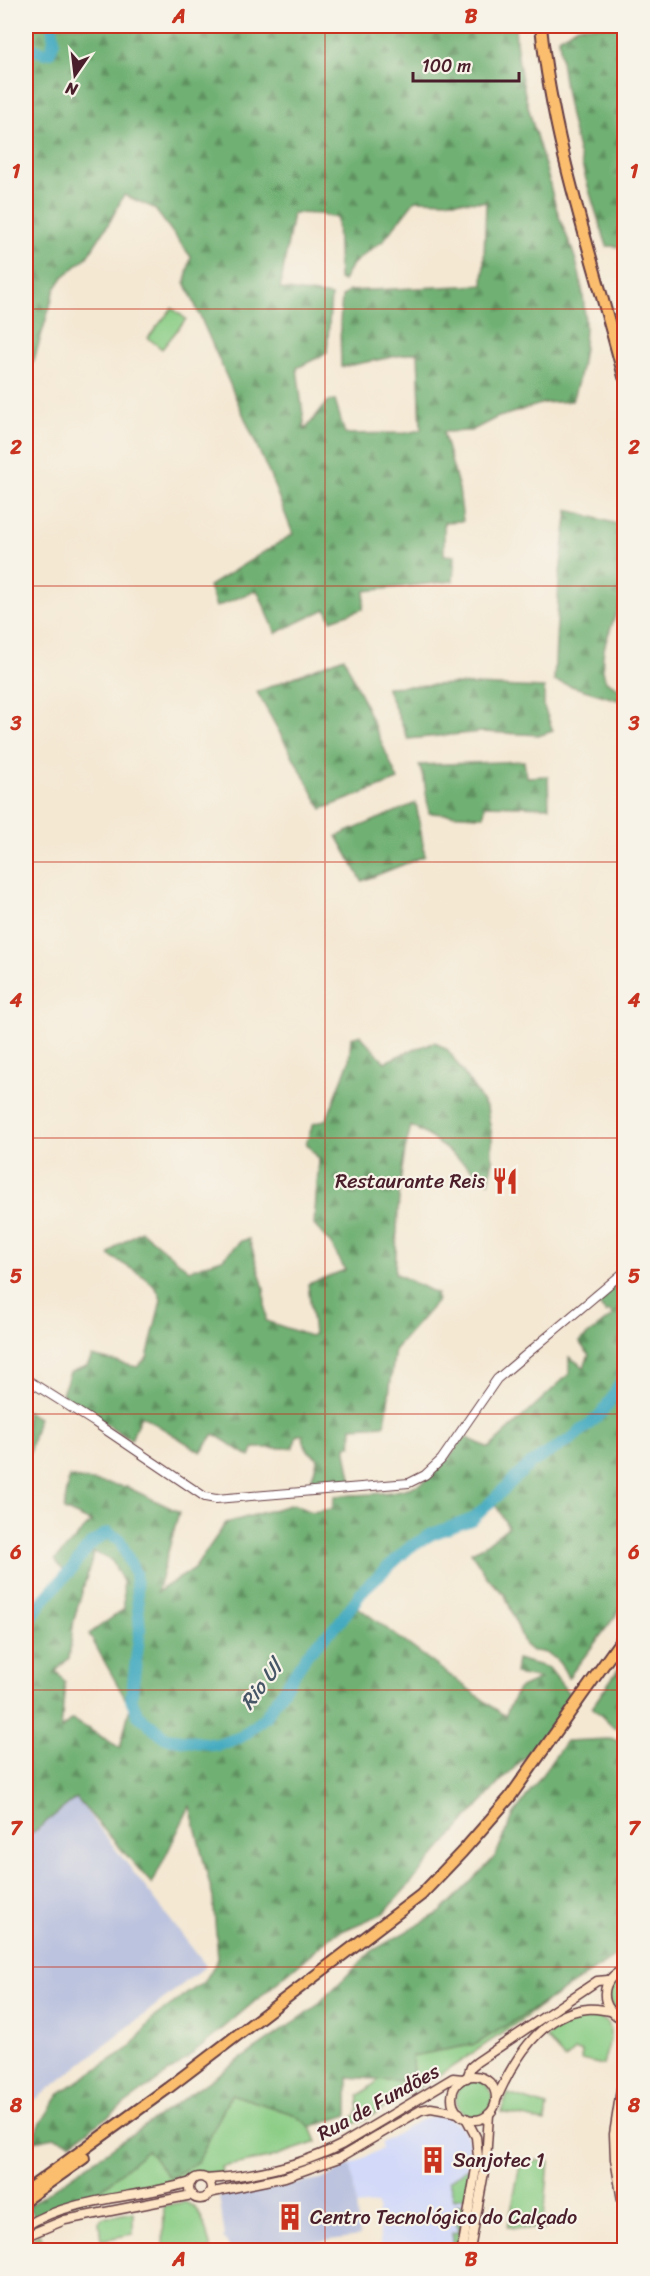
<svg xmlns="http://www.w3.org/2000/svg" width="650" height="2276" viewBox="0 0 650 2276" font-family="Sriracha,sans-serif">
<defs>
<pattern id="forest-firs" width="22" height="20" patternUnits="userSpaceOnUse" patternTransform="scale(1.5)"><rect width="22" height="20" fill="#70b073"/><path d="M5 1l3.5 6h-7zM16 11l3.5 6h-7z" fill="#5e8f5f"/></pattern>
</defs>
<rect width="100%" height="100%" fill="#f7f3e8"/>
<filter id="ink" filterUnits="userSpaceOnUse"><feTurbulence type="fractalNoise" baseFrequency=".0167" numOctaves="2"/><feDisplacementMap in="SourceGraphic" scale="12" xChannelSelector="R" yChannelSelector="G"/><feConvolveMatrix kernelMatrix="1 2 1 2 8 2 1 2 1" color-interpolation-filters="sRGB"/></filter>
<filter id="wash" filterUnits="userSpaceOnUse"><feTurbulence type="fractalNoise" baseFrequency=".008" numOctaves="4" result="noise"/><feDisplacementMap in="SourceGraphic" scale="24" xChannelSelector="R" yChannelSelector="G"/><feGaussianBlur stdDeviation="1.35" result="paint"/><feColorMatrix in="noise" values="0 0 0 0 0 0 0 0 0 0 0 0 0 0 0 0 0 1.4 0 .05"/><feComposite in="paint" operator="in"/></filter>
<g filter="url(#wash)">
<rect width="100%" height="100%" fill="#f4e8d3"/>
<polygon fill="#d2d9f9" points="434,2116 445,2117 459,2125 466,2134 470,2145 456,2250 432,2250 432,2247 381,2250 377,2204 356,2206 351,2165 382,2148 382,2143 418,2121"/>
<g fill="#bcc3de">
<polygon points="76,1798 206,1966 26,2107 26,1838"/>
<polygon points="351,2165 360,2236 254,2250 231,2250 223,2238 225,2236 219,2196 321,2180"/>
</g>
<g fill="#8bcd86" stroke="#6a7658" stroke-width="1.5">
<polygon points="172,308 186,319 162,349 148,338"/>
<path d="M624,1974V2014L615,2010L608,1998C610,1985 612,1980 624,1974Z"/>
<path d="M563,1991C491,2040 419,2094 339,2131L357,2114L359,2096L380,2079L413,2082L412,2056L476,2044Z"/>
<path d="M589,2014C621,2022 609,2040 603,2065L581,2060L582,2052L574,2051L565,2060L546,2038L565,2021Z"/>
<circle cx="474" cy="2098" r="18"/>
<polygon points="231,2094 293,2114 311,2127 317,2142 269,2158 221,2167 222,2174 198,2172 180,2181 89,2199 147,2150 198,2162"/>
<polygon points="508,2094 547,2106 545,2122 501,2112"/>
<polygon points="521,2159 549,2161 543,2230 508,2227"/>
<polygon points="466,2169 470,2170 466,2197 454,2199 449,2181"/>
<path d="M184,2202C204,2207 206,2233 211,2250H134L163,2249L164,2206Z"/>
<polygon points="465,2204 457,2248 454,2248 452,2233 458,2232 455,2205"/>
<polygon points="133,2212 133,2234 101,2240 99,2222 102,2218"/>
<polygon points="40,2234 46,2250 26,2250 26,2242"/>
</g>
<g fill="url(#forest-firs)" stroke="#5d684f" stroke-width="1.5" fill-rule="evenodd">
<path d="M35,26H515C517,74 532,122 546,169C550,184 553,199 558,213C563,229 571,244 576,261C589,306 588,356 572,401L544,403L496,418L471,431L443,432L459,489L463,521L444,522V555L455,556L453,581L365,591L363,609L331,620L326,609L276,633L257,590L216,607L209,586L293,534L271,478L185,282L191,257L154,208L124,195L109,223L87,257L63,277L55,289L34,360L27,368L26,53ZM415,200L486,202L483,285L349,291L342,297L340,323L341,367L418,352L421,430L406,433L345,434L335,400L327,402L305,430L297,368L327,353L331,296L280,289L293,213L320,214L337,218L339,279L343,281L351,266L363,255L383,241Z"/>
<path d="M578,26H623L624,29V247L607,246C584,178 564,109 559,38Z"/>
<path d="M568,510L624,526C625,546 627,568 624,587C620,617 593,650 606,681L622,690L618,700L554,681L559,580Z"/>
<polygon points="344,657 398,780 322,809 257,692"/>
<polygon points="453,684 544,688 544,707 553,731 541,735 482,732 408,739 386,687"/>
<polygon points="524,761 526,777 548,776 549,807 485,805 484,816 478,816 429,813 424,779 419,765"/>
<polygon points="416,803 425,856 362,881 337,836"/>
<path d="M360,1035L385,1062L409,1051L435,1042L448,1050L487,1108L492,1137V1163L489,1182L427,1135L411,1126C397,1174 398,1223 395,1273L437,1294L436,1296L438,1300L395,1349L385,1425L352,1427L351,1445L346,1446V1452L352,1483L309,1487L318,1458C307,1451 304,1448 303,1435H297L293,1448H254L250,1457L214,1434L201,1452L141,1415L131,1440L62,1394L70,1372L87,1366L92,1356L137,1367L147,1358L161,1300C158,1280 125,1266 109,1255L117,1246L141,1231L189,1270L222,1259L241,1241L249,1239L264,1288L266,1321L310,1336L314,1334L308,1284L345,1270L331,1244L314,1225L319,1159L306,1143L313,1124L327,1119L349,1061L351,1038Z"/>
<path d="M624,1278V1359L620,1380L601,1411L584,1426L519,1470L488,1504L472,1517L435,1530L412,1543L386,1565L351,1602L505,1716L518,1689L540,1679L515,1674L517,1659L549,1668L573,1699L536,1746L498,1784L384,1913L333,1935L182,2063L71,2143L55,2137L29,2142L60,2093L131,2047L154,2017L205,1981L218,1959L213,1898L190,1806L152,1884L76,1798L26,1838V1635C36,1611 49,1594 67,1575L55,1560L91,1522L64,1510L69,1477L127,1487L179,1512L157,1592L194,1569L226,1523L293,1504L312,1512L332,1509L335,1496C360,1494 402,1495 423,1482C441,1471 453,1453 465,1437L489,1448L569,1374V1357L584,1367L589,1355L579,1342L613,1315L609,1311L606,1313L595,1300ZM94,1552L112,1561L123,1582L124,1609L89,1634L130,1707L120,1748L72,1719L61,1730L65,1682L56,1671L69,1658L74,1619Z"/>
<path d="M624,1383V1605L568,1678C561,1661 551,1651 532,1651L525,1645L505,1595L487,1577L471,1552L484,1546L508,1527L495,1504L533,1467L562,1449L601,1419Z"/>
<polygon points="26,1411 38,1418 26,1466"/>
<polygon points="624,1661 624,1730 614,1728 592,1707"/>
<polygon points="608,1739 624,1741 624,1950 563,1991 476,2044 412,2056 413,2082 348,2077 348,2115 311,2127 293,2114 231,2094 198,2162 170,2178 147,2150 89,2199 55,2207 35,2216 27,2207 313,2009 372,1951 441,1912 495,1857 514,1814 566,1741"/>
</g>
<g fill="none" stroke-linecap="round" stroke-linejoin="round">
<g stroke="#3fa9bf" stroke-width="12">
<polyline points="31,48 43,53 50,52 54,41 52,26"/>
<path d="M26,1628C38,1602 51,1592 69,1572C84,1555 86,1543 108,1533L119,1539L135,1573L140,1630L131,1699L138,1715L166,1738L218,1745L241,1737L265,1717L309,1652L338,1624L365,1588L410,1547L432,1534L473,1519L530,1464L571,1439L600,1415L613,1397L622,1379L624,1368"/>
</g>
</g>
</g>
<g filter="url(#ink)">
<g fill="none" stroke-linecap="round" stroke-linejoin="round">
<defs>
<polyline id="tertiary" points="26,1379 94,1422 205,1497 216,1499 409,1483 425,1475 441,1460 497,1379 624,1272"/>
<g id="secondary">
<path d="M624,1970C599,1977 598,2011 624,2019"/>
<polyline points="624,2070 614,2134 615,2159 624,2212"/>
<circle cx="474" cy="2098" r="22"/>
<polyline points="467,2078 471,2067 477,2062 597,1981 608,1980"/>
<path d="M496,2100C512,2063 541,2013 587,2009C595,2008 602,2010 610,2011"/>
<circle cx="200" cy="2188" r="11"/>
<path d="M206,2179C251,2176 300,2166 341,2145L453,2078L463,2079"/>
<polyline points="209,2193 285,2177 339,2158 421,2110 431,2108 459,2113"/>
<path d="M26,2226C75,2196 137,2199 191,2182"/>
<polyline points="26,2236 65,2220 192,2195"/>
<polyline points="462,2250 478,2157 476,2137 466,2118"/>
<polyline points="470,2250 486,2161 489,2114"/>
</g>
<g id="trunk">
<path d="M541,26C553,146 594,261 624,377"/>
<polyline points="26,2191 168,2088 421,1895 462,1852 510,1797 624,1636"/>
<polyline points="26,2199 84,2158"/>
</g>
</defs>
<use href="#tertiary" stroke="#643d44" stroke-width="10"/>
<use href="#secondary" stroke="#643d44" stroke-width="11"/>
<use href="#trunk" stroke="#643d44" stroke-width="14"/>
<use href="#tertiary" stroke="#fff" stroke-width="8"/>
<use href="#secondary" stroke="#fde5c5" stroke-width="8"/>
<use href="#trunk" stroke="#fbbd6e" stroke-width="10"/>
</g>
</g>
<path fill="none" stroke="#c8321e" stroke-width="1.5" stroke-opacity="0.55" d="M325,26V2250M26,309H624M26,586H624M26,862H624M26,1138H624M26,1414H624M26,1690H624M26,1967H624"/>
<defs>
<symbol id="restaurant-bare" viewBox="-9 -9 18 18"><path d="M-5-6h1v4h1v-4h1v4h1v-4h1v5L-1.5 .5V6h-2V.5L-5-1ZM5-6V6H3V1.5H1.5Q1.5-4 5-6Z" fill="#c8321e" stroke="#f7f3e8" stroke-width="2.5" paint-order="stroke"/></symbol>
<symbol id="building-bare" viewBox="-9 -9 18 18"><path d="M-4-6H4V6H1V3H-1V6H-4ZM-2.5-4.3h1.7v1.8h-1.7ZM.8-4.3h1.7v1.8H.8ZM-2.5-1h1.7V.8h-1.7ZM.8-1h1.7V.8H.8Z" fill="#c8321e" stroke="#f7f3e8" stroke-width="2.5" paint-order="stroke"/></symbol>
</defs>
<g fill-rule="evenodd">
<use href="#restaurant-bare" x="486" y="1162" width="38" height="38"/>
<use href="#building-bare" x="414" y="2141" width="38" height="38"/>
<use href="#building-bare" x="271" y="2198" width="38" height="38"/>
</g>
<g text-anchor="middle" stroke-width="4.5" stroke-linejoin="round" paint-order="stroke">
<g font-size="20" fill="#4a1f2b" stroke="#f7f3e8" text-anchor="start">
<text x="485" y="1188" text-anchor="end">Restaurante Reis</text>
<text x="453" y="2167">Sanjotec 1</text>
<text x="310" y="2224">Centro Tecnológico do Calçado</text>
</g>
<g font-size="20" fill="#4a1f2b" stroke="#f7f3e8">
<text transform="translate(378 2102) rotate(-29)" y="7">Rua de Fundões</text>
</g>
<g font-size="21" font-style="italic" fill="#465666" stroke="#f7f3e8">
<text transform="translate(261 1685) rotate(-53)" y="7">Rio Ul</text>
</g>
</g>
<rect width="650" height="2276" fill="none" stroke="#f7f3e8" stroke-width="66"/>
<g transform="translate(75 75) rotate(194)" stroke="#f7f3e8" stroke-width="4.5" paint-order="stroke">
<path d="M0-4.5L10 22L0 15L-10 22Z" fill="#4a1f2b"/>
<text y="-9" font-size="16" font-weight="bold" text-anchor="middle" fill="#4a1f2b">N</text>
</g>
<path d="M413 72v9h106v-9" fill="none" stroke="#4a1f2b" stroke-width="3"/>
<text x="422" y="72" font-size="18" fill="#4a1f2b" stroke="#f7f3e8" stroke-width="4.5" paint-order="stroke">100 m</text>
<rect x="33" y="33" width="584" height="2210" fill="none" stroke="#c8321e" stroke-width="2"/>
<g font-size="20" text-anchor="middle" font-weight="bold" fill="#c8321e">
<text x="179" y="23">A</text>
<text x="471" y="23">B</text>
<text x="16" y="178">1</text>
<text x="634" y="178">1</text>
<text x="16" y="454">2</text>
<text x="634" y="454">2</text>
<text x="16" y="730">3</text>
<text x="634" y="730">3</text>
<text x="16" y="1007">4</text>
<text x="634" y="1007">4</text>
<text x="16" y="1283">5</text>
<text x="634" y="1283">5</text>
<text x="16" y="1559">6</text>
<text x="634" y="1559">6</text>
<text x="16" y="1835">7</text>
<text x="634" y="1835">7</text>
<text x="16" y="2112">8</text>
<text x="634" y="2112">8</text>
<text x="179" y="2266">A</text>
<text x="471" y="2266">B</text>
</g>
</svg>
